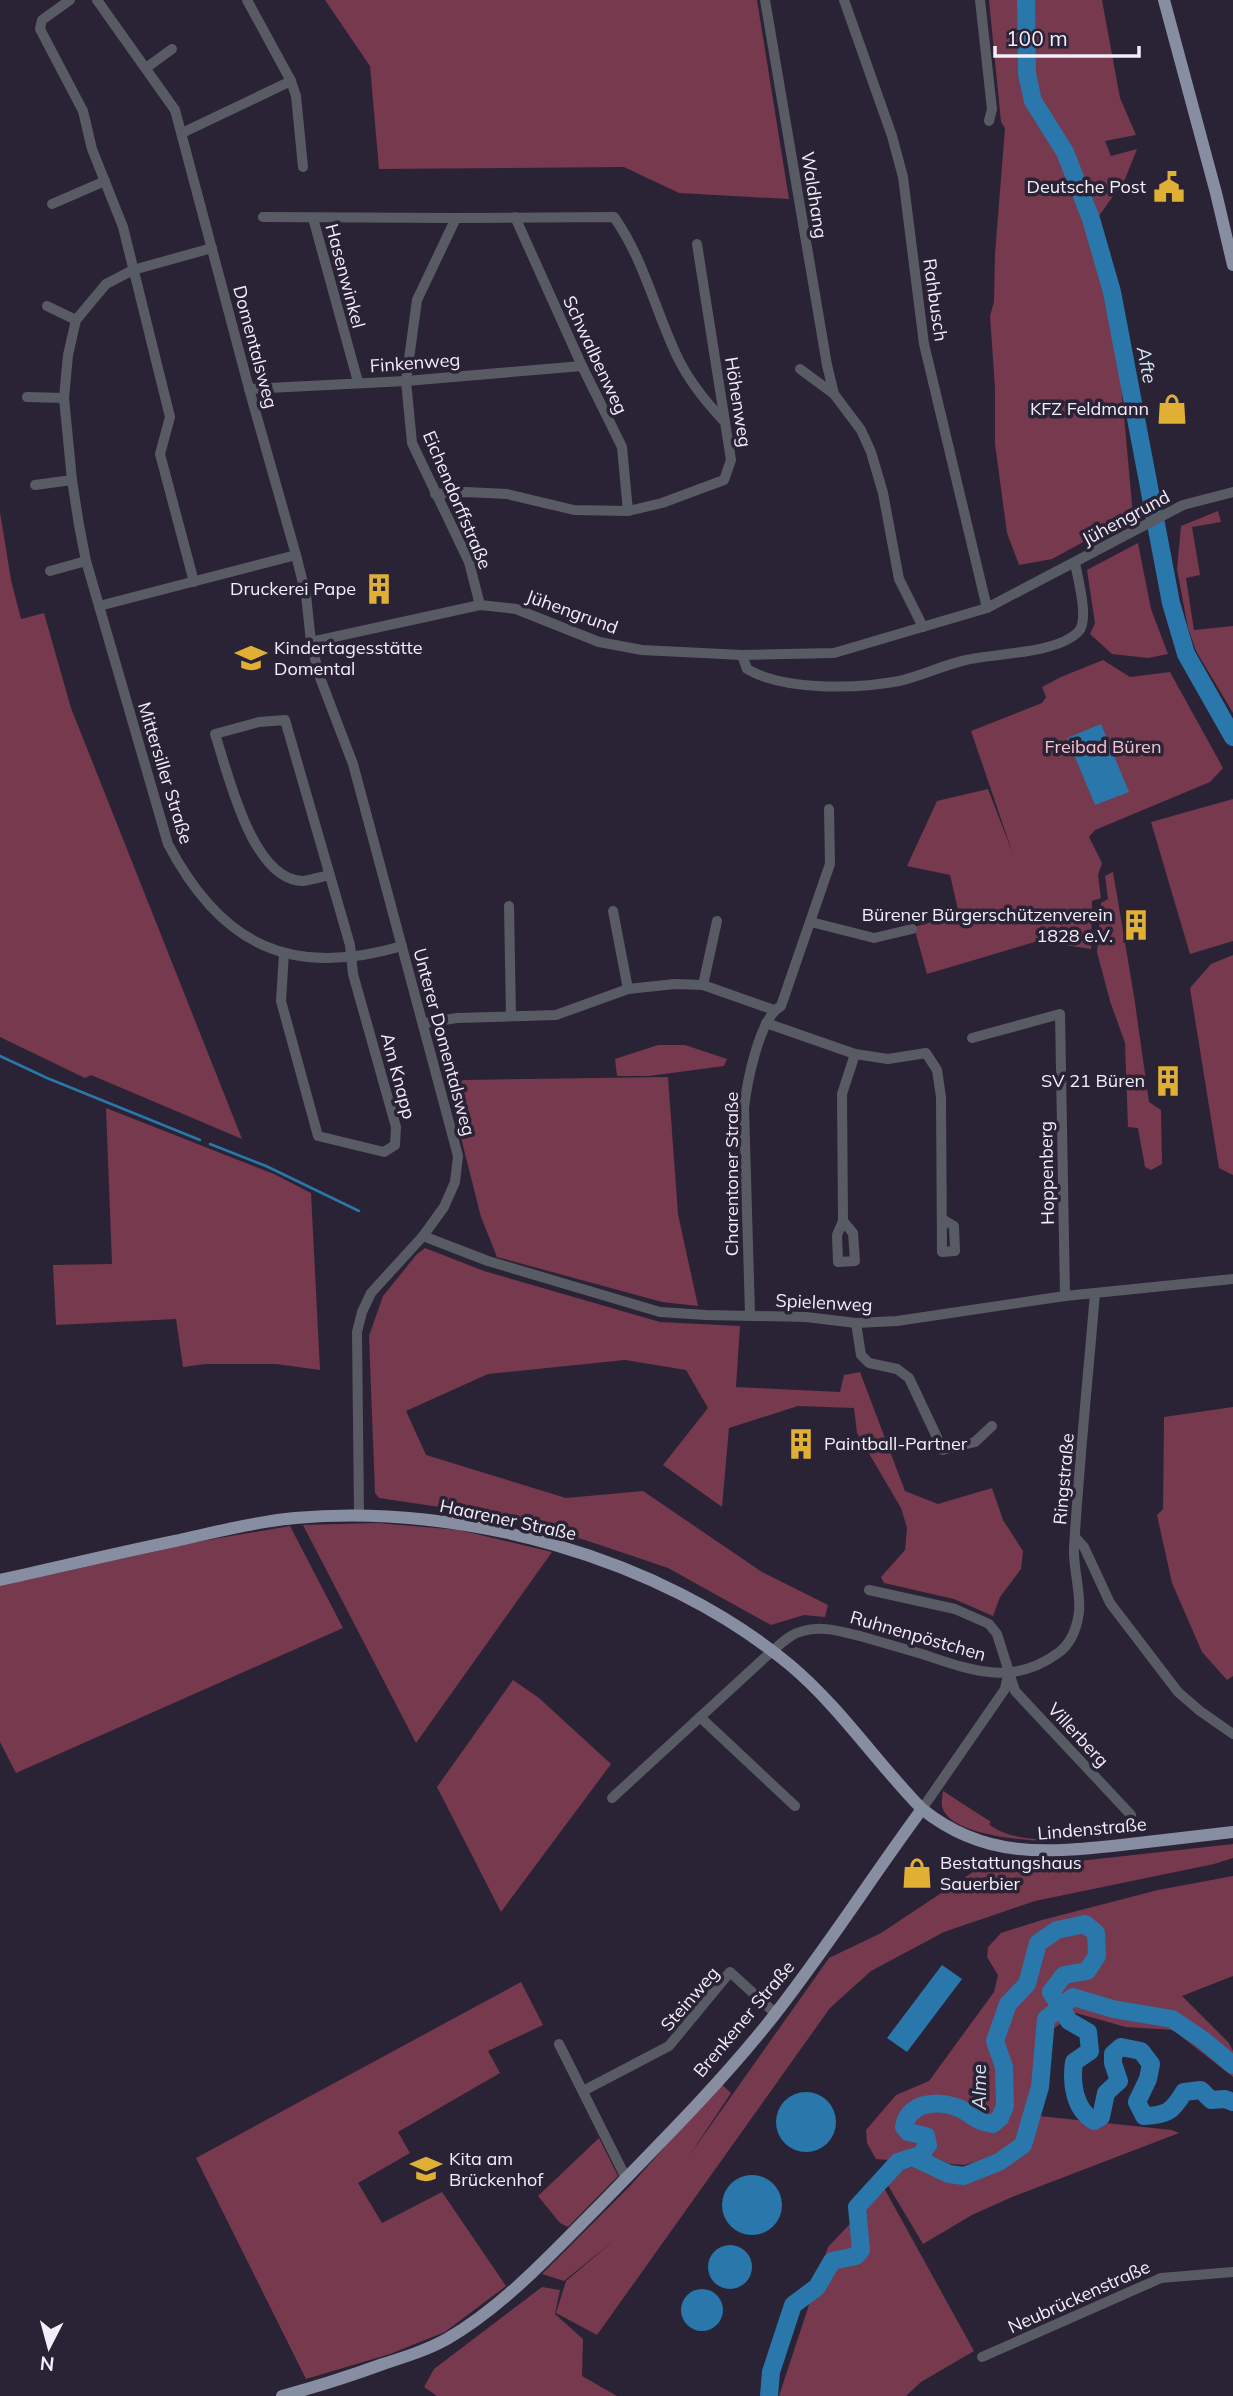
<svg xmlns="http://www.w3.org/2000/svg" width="1233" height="2396" viewBox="0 0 1233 2396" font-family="Mulish,sans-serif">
<rect width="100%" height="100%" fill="#2a2335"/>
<g fill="#76394e">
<polygon points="325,0 757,0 789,199 679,193 624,167 379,169 370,66"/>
<polygon points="989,0 1021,0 1022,75 1028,105 1061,156 1084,220 1104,289 1118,350 1133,515 1052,559 1019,565 1007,533 995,444 995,388 990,316 994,302 995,254 1005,128 1001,122"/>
<polygon points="1029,0 1102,0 1120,98 1136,135 1105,141 1111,156 1137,149 1125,179 1099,216 1093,218 1068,150 1035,100 1028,68"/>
<polygon points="1218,511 1221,522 1192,527 1200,575 1186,578 1194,630 1233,626 1233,713 1196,651 1188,628 1177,569 1181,526"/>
<polygon points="0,512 11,580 21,619 44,613 71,708 242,1139 91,1075 85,1078 0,1037"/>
<polygon points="1138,543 1151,609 1168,654 1148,658 1112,654 1090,634 1095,623 1087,570"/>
<polygon points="1103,660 1130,677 1170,672 1223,768 1210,782 1095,830 1089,837 1102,863 1098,875 1101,898 1092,901 1091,949 1038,941 927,974 914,927 959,914 950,875 907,866 937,801 988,789 1013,854 971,731 1042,703 1046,697 1042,687 1061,677"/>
<polygon points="1233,799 1233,941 1190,954 1151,822"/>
<polygon points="1113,872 1134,996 1149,1102 1161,1110 1162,1164 1151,1170 1145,1167 1138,1128 1128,1127 1125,1043 1110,1001 1097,952 1101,903 1108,899 1105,876"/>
<polygon points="1233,955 1233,1175 1219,1168 1190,988 1211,964"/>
<polygon points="658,1045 685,1045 727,1059 724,1066 649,1076 617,1076 615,1059"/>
<polygon points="668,1077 678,1214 698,1306 662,1302 497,1257 481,1217 450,1094 463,1080"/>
<polygon points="106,1108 274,1174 311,1193 320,1370 276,1364 205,1364 183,1367 176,1319 56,1325 53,1265 112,1264"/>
<polygon points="425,1248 484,1271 660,1322 740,1326 736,1387 840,1392 844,1375 860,1372 905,1491 938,1504 992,1488 1003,1520 1023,1551 1021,1569 1000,1597 993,1616 954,1599 884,1583 881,1577 905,1550 907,1528 901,1508 857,1433 854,1408 798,1406 729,1428 722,1507 663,1465 708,1408 686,1370 625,1360 488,1374 406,1411 426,1455 566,1498 643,1491 762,1572 828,1605 825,1617 804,1615 771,1625 668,1568 600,1545 547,1528 453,1509 379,1498 375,1493 369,1336 383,1296 417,1254"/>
<polygon points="1233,1407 1233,1676 1227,1680 1202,1652 1172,1583 1157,1515 1163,1509 1164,1417"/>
<polygon points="377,1523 459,1530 552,1552 416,1743 303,1525"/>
<polygon points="290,1526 343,1628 16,1773 0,1742 0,1586 202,1541"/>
<polygon points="513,1680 539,1698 611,1764 501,1912 437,1787"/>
<path d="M943,1791L991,1822L989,1824C1008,1840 1039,1839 1062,1841C1035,1842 961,1837 945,1813C940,1806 942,1799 943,1791Z"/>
<polygon points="1233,1844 1233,1858 1214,1864 1035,1901 944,1932 871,1971 830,2008 597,2335 556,2313 566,2281 618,2237 564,2281 542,2274 630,2186 721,2084 731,2093 689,2156 829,1958 881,1933 982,1866 1079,1861"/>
<polygon points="1233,1876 1233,1976 1182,1996 1229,2043 1233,2051 1233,2077 1173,2030 1126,2027 1076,2013 1050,2031 1046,2088 1039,2116 1172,2130 1179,2133 1012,2197 972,2215 923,2244 886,2182 902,2170 915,2166 948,2181 963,2184 1004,2167 1027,2147 1038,2117 1024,2113 1017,2139 994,2157 964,2165 950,2164 912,2148 887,2160 876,2159 867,2143 866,2130 896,2095 929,2081 994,1992 998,1975 987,1957 988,1947 1001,1933 1042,1920 1158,1890"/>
<polygon points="521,1982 543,2025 488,2051 500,2073 398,2132 410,2153 358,2183 382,2223 442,2192 506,2286 445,2332 390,2354 306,2379 196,2158"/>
<polygon points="599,2138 618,2176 568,2227 560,2223 538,2196"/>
<polygon points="884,2188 974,2351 921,2382 906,2396 779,2396 828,2247"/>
<polygon points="542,2287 560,2290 555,2314 583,2339 582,2376 617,2396 437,2396 424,2387 434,2369"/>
</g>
<g fill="#2a77ac">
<polygon points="1101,724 1129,792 1095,805 1067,738"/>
<polygon points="942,1965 962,1979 907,2052 887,2038"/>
<circle cx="806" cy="2122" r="30"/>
<circle cx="752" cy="2205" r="30"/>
<circle cx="730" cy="2267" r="22"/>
<circle cx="702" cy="2310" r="21"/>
</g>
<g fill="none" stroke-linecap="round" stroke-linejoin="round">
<g stroke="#2a77ac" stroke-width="2.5">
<polyline points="0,1056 47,1078 200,1140"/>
<polyline points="210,1144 266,1166 359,1211"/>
</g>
<g stroke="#2a77ac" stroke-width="18">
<polyline points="1026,0 1027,74 1033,101 1065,152 1091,219 1112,292 1171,603 1186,654 1233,737"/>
<path d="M917,2159L928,2145L926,2136L908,2132L904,2127C908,2104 933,2100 953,2106C969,2110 974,2122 993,2124L1000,2118L1005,2106L1004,2067L995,2041L1008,2004L1027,1984L1038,1943L1057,1930L1085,1924L1096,1933L1097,1956L1087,1971L1064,1975L1051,1992L1069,2021L1088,2032L1090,2051L1074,2062C1071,2083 1074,2109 1094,2121L1101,2117L1106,2093L1119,2081L1113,2063V2054L1121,2047L1141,2051L1151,2064L1148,2079L1137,2102L1144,2116C1167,2115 1172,2112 1184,2092L1201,2090L1211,2100L1225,2099L1233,2102"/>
<polyline points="769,2396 771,2372 793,2305 817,2287 832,2261 856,2256 861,2250 857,2207 898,2162 913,2157 949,2174 964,2176 999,2162 1023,2145 1040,2087 1046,2019 1073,1997 1113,2009 1172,2019 1203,2040 1233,2065"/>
</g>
<g stroke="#585b64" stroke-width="10">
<polyline points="70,0 42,20 40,29 83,111 92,149 123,227 170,417 160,454 194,582"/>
<polyline points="97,0 175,110 251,396 296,555 306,595 311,642 319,675 353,764 458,1156 455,1182 444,1207 423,1236 371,1293 362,1312 357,1332 359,1514"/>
<polyline points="247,0 291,81 296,96 303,167"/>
<polyline points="765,0 827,365 834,394 861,430 871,452 883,493 899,579 923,627"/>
<polyline points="844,0 892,136 903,177 924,344 987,608"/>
<polyline points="980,0 992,109 989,121"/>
<polyline points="146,68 172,49"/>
<polyline points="182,133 291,81"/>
<polyline points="52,204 105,181"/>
<polyline points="263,217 456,218"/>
<polyline points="515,217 582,366 622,447 628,511"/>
<polyline points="313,218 358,382"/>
<path d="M212,248L133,270L106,284L76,320L68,355L64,398L72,480L79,525L86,561L168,844C221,945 291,979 402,946"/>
<polyline points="47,306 76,320"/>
<polyline points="800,369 834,394"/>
<polyline points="249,389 406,381 582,366"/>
<polyline points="27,397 64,398"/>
<polyline points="35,485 72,480"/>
<polyline points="435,494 466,492 507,494 574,510 628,511 662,503 724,480 731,460 697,244"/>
<polyline points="50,571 86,561"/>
<path d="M480,605L469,562L412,443L406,381L417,300L456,218L614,217C643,258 655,309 676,354C687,378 705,401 723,420"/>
<polyline points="99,606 296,555"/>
<polyline points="311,642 480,605 516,609 599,642 642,650 742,655 834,653 987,608 1183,505 1233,492"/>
<path d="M742,655L747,669C784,691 857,689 899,681C922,676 943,665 966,660C995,653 1058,654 1079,631C1089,619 1078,579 1075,563"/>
<polyline points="509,906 511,1016"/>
<polyline points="613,911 628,989"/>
<polyline points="811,922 874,938 912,929"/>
<path d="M284,953L281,1001L318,1136L384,1152L395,1145L396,1127L353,974L350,945L285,720L259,722L215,734C228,773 252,881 303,881C311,880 321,877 330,875"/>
<polyline points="703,985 717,921"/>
<polyline points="424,1023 457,1018 556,1015 628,989 675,984 703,985 774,1010"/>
<polyline points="766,1023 855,1054 888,1059 926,1053 937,1070 941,1097 942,1252 955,1251 954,1226 942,1219"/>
<polyline points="972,1038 1060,1014 1065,1296"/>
<polyline points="843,1221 853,1233 855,1261 838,1262 837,1235 843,1221 842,1094 855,1054"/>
<polyline points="423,1236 488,1261 660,1312 706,1315 806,1317 856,1323 897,1321 1065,1296 1233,1279"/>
<path d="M750,1314L744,1108C747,1083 759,1018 781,1006L830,864L829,809"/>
<polyline points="856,1323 861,1355 869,1363 897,1369 909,1378 943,1450 975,1442 992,1426"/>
<polyline points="1075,1537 1084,1547 1110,1603 1178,1692 1200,1711 1233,1734"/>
<polyline points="869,1590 955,1609 989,1624 997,1634 1015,1691 1131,1815"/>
<polyline points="700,1717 795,1806"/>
<path d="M612,1798L772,1651C782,1643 790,1634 803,1631C822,1625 842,1632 860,1636C881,1642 901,1648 922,1654C970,1670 1012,1687 1058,1653C1071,1644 1077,1627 1079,1612C1081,1591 1073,1569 1074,1548C1079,1463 1088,1378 1095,1293"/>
<polyline points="922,1809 1005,1689 1008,1675"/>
<polyline points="559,2044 626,2178"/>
<polyline points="583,2091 669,2046 730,1972 775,2013"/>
<polyline points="982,2357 1161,2278 1233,2272"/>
</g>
<g stroke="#888ea1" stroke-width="12">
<polyline points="1164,0 1216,193 1233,265"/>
<path d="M0,1580C59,1567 117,1553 175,1541C215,1532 255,1522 295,1518C462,1503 660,1557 790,1665C840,1707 876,1762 922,1809C984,1859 1046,1853 1121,1845C1158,1841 1196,1836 1233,1832"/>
<path d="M282,2396C316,2387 350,2376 383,2364C405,2357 427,2350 447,2339C504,2306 552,2253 598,2207C654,2149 713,2091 764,2028C820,1959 868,1882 922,1809"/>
</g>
</g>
<defs>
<symbol id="civic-bare" viewBox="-9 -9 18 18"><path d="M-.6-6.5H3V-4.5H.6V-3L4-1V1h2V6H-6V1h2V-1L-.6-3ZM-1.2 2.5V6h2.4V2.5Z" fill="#dfb034" stroke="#2a2335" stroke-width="2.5" paint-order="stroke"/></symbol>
<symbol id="shop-bare" viewBox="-9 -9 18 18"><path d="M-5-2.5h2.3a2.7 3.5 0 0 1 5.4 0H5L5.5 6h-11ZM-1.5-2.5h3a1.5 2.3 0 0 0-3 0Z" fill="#dfb034" stroke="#2a2335" stroke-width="2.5" paint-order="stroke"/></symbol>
<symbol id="building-bare" viewBox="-9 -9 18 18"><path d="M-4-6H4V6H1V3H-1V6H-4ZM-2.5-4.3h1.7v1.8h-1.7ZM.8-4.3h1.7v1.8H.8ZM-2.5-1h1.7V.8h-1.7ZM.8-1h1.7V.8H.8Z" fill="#dfb034" stroke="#2a2335" stroke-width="2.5" paint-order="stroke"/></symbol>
<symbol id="school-bare" viewBox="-9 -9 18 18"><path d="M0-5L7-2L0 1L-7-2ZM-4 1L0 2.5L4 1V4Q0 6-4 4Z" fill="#dfb034" stroke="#2a2335" stroke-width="2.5" paint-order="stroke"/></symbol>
</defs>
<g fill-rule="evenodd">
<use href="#civic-bare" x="1147" y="165" width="44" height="44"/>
<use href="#shop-bare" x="1150" y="387" width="44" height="44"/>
<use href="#building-bare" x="357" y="567" width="44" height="44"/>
<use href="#school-bare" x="229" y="636" width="44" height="44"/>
<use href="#building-bare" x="1114" y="903" width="44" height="44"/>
<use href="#building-bare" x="1146" y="1059" width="44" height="44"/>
<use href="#building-bare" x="779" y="1422" width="44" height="44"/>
<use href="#shop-bare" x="895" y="1851" width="44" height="44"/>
<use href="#school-bare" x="404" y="2147" width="44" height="44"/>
</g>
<g text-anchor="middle" stroke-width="7" stroke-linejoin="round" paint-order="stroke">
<g font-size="18" fill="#f2eefa" stroke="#2a2335" text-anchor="end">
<text x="1146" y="193">Deutsche Post</text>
<text x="1149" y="415">KFZ Feldmann</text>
<text x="356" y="595">Druckerei Pape</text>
<text x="274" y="654" text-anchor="start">Kindertagesstätte<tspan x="274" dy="21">Domental</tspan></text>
<text x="1113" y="921">Bürener Bürgerschützenverein<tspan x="1113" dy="21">1828 e.V.</tspan></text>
<text x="1145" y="1087">SV 21 Büren</text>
<text x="824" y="1450" text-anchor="start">Paintball-Partner</text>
<text x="940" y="1869" text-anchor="start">Bestattungshaus<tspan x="940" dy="21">Sauerbier</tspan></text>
<text x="449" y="2165" text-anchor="start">Kita am<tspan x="449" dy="21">Brückenhof</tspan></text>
</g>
<g font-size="18" fill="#f2eefa" stroke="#2a2335">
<text transform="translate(814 195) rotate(81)" y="6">Waldhang</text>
<text transform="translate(345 276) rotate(75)" y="6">Hasenwinkel</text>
<text transform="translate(935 300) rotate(82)" y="6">Rahbusch</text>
<text transform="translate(255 347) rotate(75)" y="6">Domentalsweg</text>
<text transform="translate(595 355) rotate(65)" y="6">Schwalbenweg</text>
<text transform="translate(415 363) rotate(-4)" y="6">Finkenweg</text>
<text transform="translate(738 402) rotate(81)" y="6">Höhenweg</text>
<text transform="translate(457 500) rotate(67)" y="6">Eichendorffstraße</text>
<text transform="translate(1126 518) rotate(-28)" y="6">Jühengrund</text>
<text transform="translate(572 612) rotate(20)" y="6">Jühengrund</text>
<text transform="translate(165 773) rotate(73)" y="6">Mittersiller Straße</text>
<text transform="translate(444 1042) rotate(75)" y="6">Unterer Domentalsweg</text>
<text transform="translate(398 1076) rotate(75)" y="6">Am Knapp</text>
<text transform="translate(1047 1173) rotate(-91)" y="6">Hoppenberg</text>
<text transform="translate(732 1174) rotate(-90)" y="6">Charentoner Straße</text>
<text transform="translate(824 1303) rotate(3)" y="6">Spielenweg</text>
<text transform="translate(1064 1479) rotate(-85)" y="6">Ringstraße</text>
<text transform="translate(508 1520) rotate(12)" y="6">Haarener Straße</text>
<text transform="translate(918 1636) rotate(16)" y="6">Ruhnenpöstchen</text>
<text transform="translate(1078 1735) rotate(47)" y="6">Villerberg</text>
<text transform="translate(1092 1829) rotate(-5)" y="6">Lindenstraße</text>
<text transform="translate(690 1999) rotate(-49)" y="6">Steinweg</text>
<text transform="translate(744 2019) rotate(-50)" y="6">Brenkener Straße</text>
<text transform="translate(1079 2297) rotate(-24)" y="6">Neubrückenstraße</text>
</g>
<g font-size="18" fill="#f2c3d1" stroke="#2a2335">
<text x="1103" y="753">Freibad Büren</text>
</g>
<g font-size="19" font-style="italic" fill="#d2e4f3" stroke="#2a2335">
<text transform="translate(1147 365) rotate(79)" y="7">Afte</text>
<text transform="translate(979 2087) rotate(-90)" y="7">Alme</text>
</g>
</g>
<g transform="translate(49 2347) rotate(186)" stroke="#2a2335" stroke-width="5" paint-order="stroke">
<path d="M0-5L12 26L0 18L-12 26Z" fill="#f2eefa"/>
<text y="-10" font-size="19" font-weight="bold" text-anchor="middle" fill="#f2eefa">N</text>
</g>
<path d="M995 46v10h144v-10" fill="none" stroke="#f2eefa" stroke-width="3.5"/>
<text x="1006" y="46" font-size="21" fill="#f2eefa" stroke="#2a2335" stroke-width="5" paint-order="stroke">100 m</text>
</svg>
